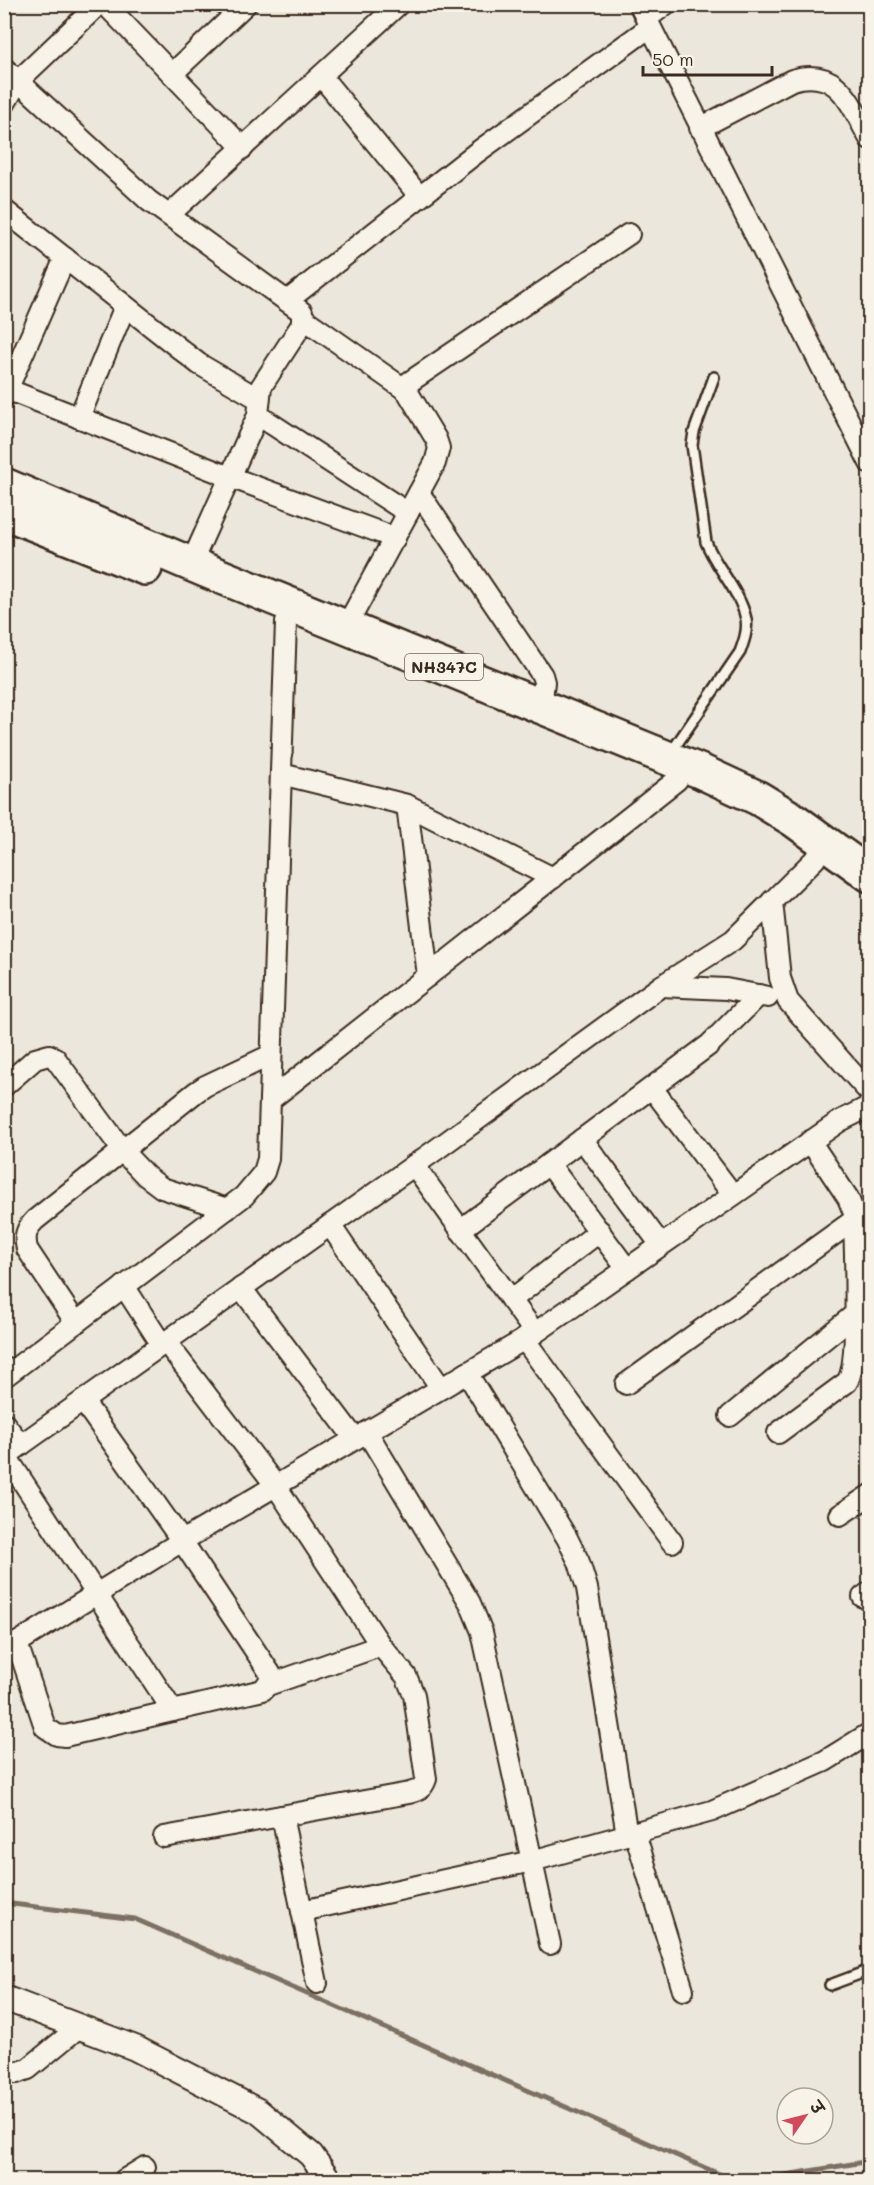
<svg xmlns="http://www.w3.org/2000/svg" width="874" height="2185" viewBox="0 0 874 2185" font-family="Mali,'Playpen Sans Deva',sans-serif">
<rect width="100%" height="100%" fill="#ece7dc"/>
<filter id="ink" filterUnits="userSpaceOnUse"><feTurbulence type="fractalNoise" baseFrequency=".0167" numOctaves="2"/><feDisplacementMap in="SourceGraphic" scale="12" xChannelSelector="R" yChannelSelector="G"/><feConvolveMatrix kernelMatrix="1 2 1 2 8 2 1 2 1" color-interpolation-filters="sRGB"/></filter>
<g filter="url(#ink)">
<g fill="none" stroke-linecap="round" stroke-linejoin="round">
<g stroke="#7c7064" stroke-width="5">
<polyline points="4,1903 135,1919 733,2180"/>
<polyline points="755,2180 870,2161"/>
</g>
<defs>
<g id="service">
<path d="M670,754L740,652C744,641 748,630 746,619C740,591 716,568 706,542L692,445L694,432L714,377"/>
<polyline points="830,1985 870,1970"/>
</g>
<g id="minor">
<polyline points="105,4 243,148"/>
<polyline points="639,4 870,463"/>
<polyline points="646,19 666,4"/>
<polyline points="4,68 149,201 302,312 302,324 261,387 258,415 191,564"/>
<polyline points="172,74 246,4"/>
<polyline points="321,76 420,197"/>
<polyline points="4,105 18,81 99,4"/>
<path d="M700,128L792,80C839,66 850,104 870,139"/>
<polyline points="4,210 199,364 259,399"/>
<polyline points="169,215 399,4"/>
<polyline points="287,301 476,153 650,27"/>
<polyline points="303,318 407,391 436,439 439,448 435,463 346,627"/>
<polyline points="402,387 629,234"/>
<polyline points="4,388 230,477 395,538"/>
<polyline points="4,397 65,258"/>
<polyline points="258,415 408,513"/>
<polyline points="79,418 125,306"/>
<polyline points="419,493 542,675 544,682 541,707"/>
<polyline points="281,774 407,805 553,878"/>
<polyline points="407,805 428,976"/>
<polyline points="772,901 780,978 788,1001 870,1093"/>
<polyline points="661,986 726,989 768,997"/>
<polyline points="4,1086 35,1059 49,1055 55,1058 126,1155 146,1176 162,1188 227,1209"/>
<polyline points="652,1088 733,1195"/>
<polyline points="270,1100 677,780"/>
<polyline points="582,1139 661,1245"/>
<polyline points="549,1164 627,1269"/>
<polyline points="414,1165 535,1333"/>
<polyline points="330,1225 441,1388"/>
<polyline points="460,1230 709,1045 759,995"/>
<polyline points="124,1286 162,1345"/>
<polyline points="241,1288 355,1439"/>
<polyline points="511,1300 600,1231"/>
<path d="M76,1323L27,1249C24,1236 26,1229 35,1220L196,1092L205,1086L271,1055"/>
<polyline points="524,1339 672,1542"/>
<polyline points="467,1373 567,1538 579,1562 587,1588 627,1835"/>
<polyline points="4,1377 244,1196 264,1172 268,1159 286,622"/>
<polyline points="626,1384 854,1220"/>
<polyline points="730,1416 855,1314"/>
<polyline points="4,1423 21,1445"/>
<polyline points="367,1432 470,1603 482,1632 550,1944"/>
<path d="M778,1433L847,1382C861,1362 854,1243 854,1213L848,1198L810,1141"/>
<polyline points="6,1456 173,1711"/>
<polyline points="4,1457 437,1149 661,986 733,940 815,859"/>
<polyline points="840,1515 870,1495"/>
<polyline points="863,1597 870,1592"/>
<polyline points="17,1643 45,1727 57,1735 65,1736 263,1690 271,1679 270,1673 182,1541 83,1401"/>
<polyline points="4,1651 182,1541 535,1333 840,1121 870,1106"/>
<polyline points="268,1685 374,1648"/>
<polyline points="282,1816 317,1983"/>
<polyline points="635,1833 683,1990"/>
<path d="M164,1837L409,1793C418,1791 423,1788 426,1779L414,1695L406,1676L381,1646L276,1486L166,1342"/>
<polyline points="302,1911 532,1861 712,1811 825,1761 870,1733"/>
<polyline points="4,2067 16,2073 28,2069 79,2027"/>
<polyline points="124,2180 145,2167"/>
</g>
<polyline id="tertiary" points="4,1998 135,2048 258,2111 311,2155 329,2180"/>
<g id="trunk">
<polyline points="4,485 205,570 702,772 758,798 794,820 870,875"/>
<polyline points="4,512 145,568"/>
</g>
</defs>
<use href="#service" stroke="#3b2a1e" stroke-width="14"/>
<use href="#minor" stroke="#3b2a1e" stroke-width="24"/>
<use href="#tertiary" stroke="#3b2a1e" stroke-width="28"/>
<use href="#trunk" stroke="#3b2a1e" stroke-width="38"/>
<use href="#service" stroke="#f7f3e8" stroke-width="9"/>
<use href="#minor" stroke="#f7f3e8" stroke-width="20"/>
<use href="#tertiary" stroke="#f7f3e8" stroke-width="24"/>
<use href="#trunk" stroke="#f7f3e8" stroke-width="33"/>
</g>
</g>
<g text-anchor="middle" stroke-width="4.5" stroke-linejoin="round" paint-order="stroke">
<rect fill="#f7f3e8" stroke="#73665b" stroke-width="1.5" x="405" y="654" width="78" height="26" rx="4.5"/>
<g font-size="16" font-weight="bold" fill="#3b2a1e">
<text x="444" y="673">NH347C</text>
</g>
</g>
<rect width="874" height="2185" fill="none" stroke="#f7f3e8" stroke-width="24"/>
<rect x="12" y="12" width="850" height="2161" fill="none" stroke="#3b2a1e" stroke-width="2" filter="url(#ink)"/>
<g transform="translate(805 2116) rotate(55)"><circle r="28" fill="#f7f3e8" stroke="#aca397" stroke-width="1.5"/>
<path d="M0-4.5L10 22L0 15L-10 22Z" fill="#d1495b"/>
<text y="-9" font-size="16" font-weight="bold" text-anchor="middle" fill="#3b2a1e">उ</text>
</g>
<path d="M643 66v9h129v-9" fill="none" stroke="#3b2a1e" stroke-width="3"/>
<text x="652" y="66" font-size="18" fill="#3b2a1e" stroke="#f7f3e8" stroke-width="4.5" paint-order="stroke">50 m</text>
</svg>
